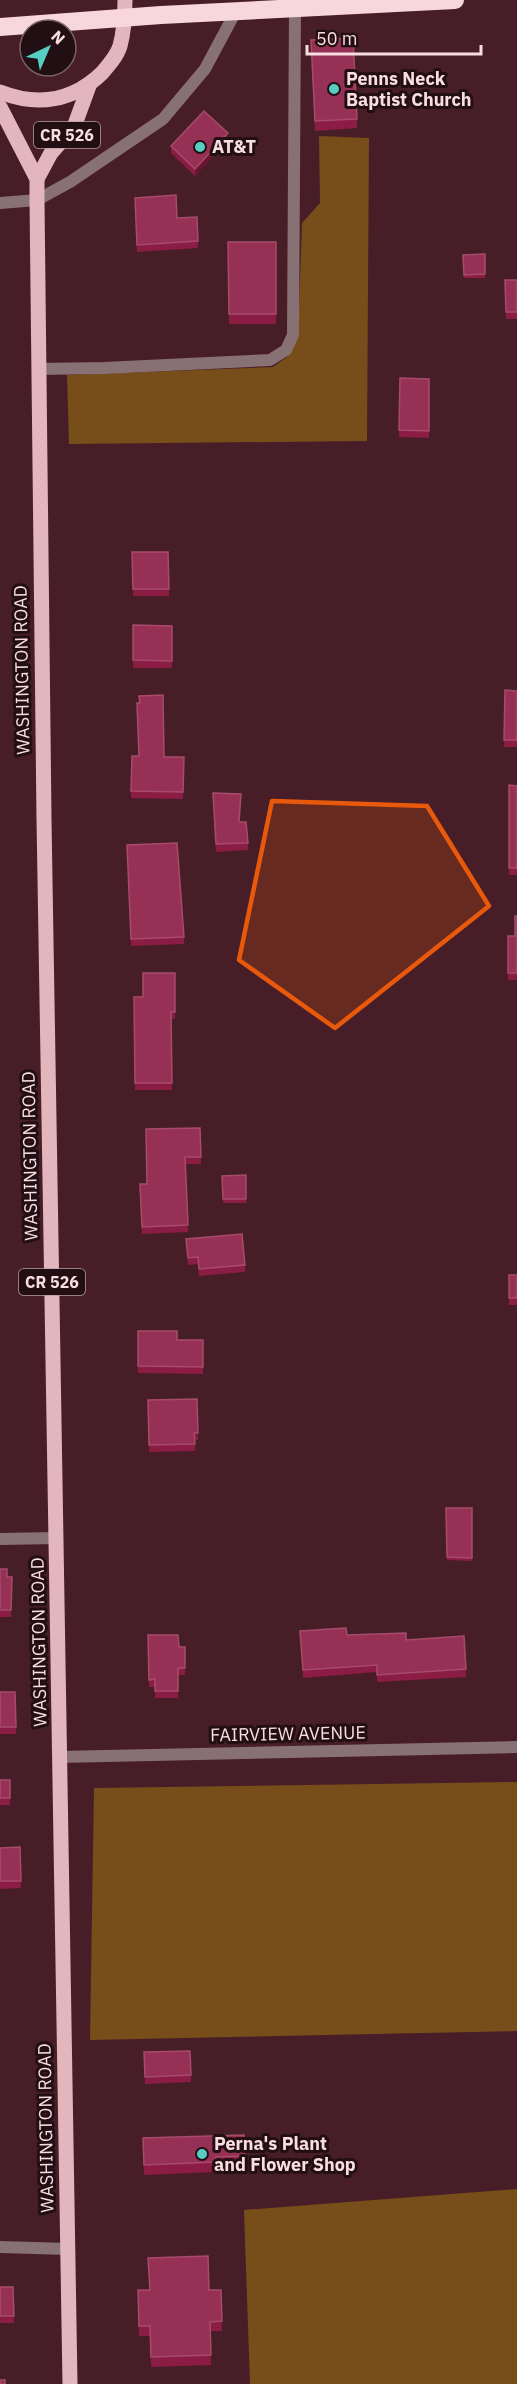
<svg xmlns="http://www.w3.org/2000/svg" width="517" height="2384" viewBox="0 0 517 2384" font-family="'IBM Plex Sans',sans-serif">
<rect width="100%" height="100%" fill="#471e27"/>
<g fill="#774d1a">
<polygon points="319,136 369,138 367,441 69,444 67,375 273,367 287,357 298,337 302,223 320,203"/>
<polygon points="517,1782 517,2031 90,2040 94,1788"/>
<polygon points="517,2189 517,2384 250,2384 244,2210"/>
</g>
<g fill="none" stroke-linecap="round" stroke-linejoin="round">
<g stroke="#887175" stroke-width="12">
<polyline points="0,203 37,200 70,182 163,119 205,69 236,11"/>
<polyline points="38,369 104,368 270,360 286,350 293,335 295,9"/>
</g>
<g stroke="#887175" stroke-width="12">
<polyline points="0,1539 56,1538"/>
<polyline points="60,1757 517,1747"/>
<polyline points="0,2247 68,2249"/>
</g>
<g stroke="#e3b5bc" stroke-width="15">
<path d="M0,92C38,107 73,101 102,73C109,65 117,56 120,46C124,31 125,15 125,0"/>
<polyline points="0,107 37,179 37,200 44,819 70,2384"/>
<polyline points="37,179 51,153 74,127 89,86"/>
</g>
<polyline stroke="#f8d7dc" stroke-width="18" points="0,27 161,15 455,0"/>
</g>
<g fill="#8b1c44">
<polygon points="311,40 357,119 357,128 315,131"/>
<polygon points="228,140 195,176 171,153 171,146"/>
<polygon points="135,205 177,218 198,241 198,248 137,252"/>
<polygon points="228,242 276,242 276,324 229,324"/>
<polygon points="485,254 485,278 464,278 463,255"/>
<polygon points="505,280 517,280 517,319 506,319"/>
<polygon points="400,378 429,379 429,438 399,437"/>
<polygon points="132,552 168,552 169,596 133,596"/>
<polygon points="133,625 172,626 172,668 133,668"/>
<polygon points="505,690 517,691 517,747 504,747"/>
<polygon points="132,756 184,757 183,799 131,798"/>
<polygon points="509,785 517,786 517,875 509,875"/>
<polygon points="213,800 240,822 248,843 248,850 216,852"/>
<polygon points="127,845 184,937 184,944 131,946"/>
<polygon points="517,916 517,980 508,980 508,936 515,936"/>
<polygon points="175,973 175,1019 171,1019 172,1090 135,1090 134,997 143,997"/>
<polygon points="200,1128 201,1164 185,1164 188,1232 142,1234 140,1191"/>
<polygon points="246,1175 246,1203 223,1203 222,1176"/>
<polygon points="186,1239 245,1265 245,1272 199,1276 198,1264 188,1265"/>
<rect x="509" y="1275" width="8" height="30"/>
<polygon points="138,1331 177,1340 203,1340 203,1374 138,1373"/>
<polygon points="197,1399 198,1440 195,1440 195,1451 149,1452 148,1400"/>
<polygon points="446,1508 472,1508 472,1561 447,1560"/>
<polygon points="0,1569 7,1577 12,1577 11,1617 0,1617"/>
<polygon points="300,1631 406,1640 466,1669 466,1677 377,1682 377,1672 303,1678"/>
<polygon points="148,1635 179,1647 185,1647 185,1675 178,1675 178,1698 155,1698 155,1687 149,1687"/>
<polygon points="0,1692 15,1692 16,1734 0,1734"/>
<polygon points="0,1779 0,1780 10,1780 10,1805 0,1805"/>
<polygon points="20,1847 21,1888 0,1889 0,1848"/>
<polygon points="190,2051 191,2082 145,2084 144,2052"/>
<polygon points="143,2138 245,2156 245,2166 216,2167 216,2172 144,2175"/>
<polygon points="0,2287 13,2287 14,2323 0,2323"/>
<polygon points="149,2290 221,2290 222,2331 210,2331 211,2365 151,2367 150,2336 139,2336 138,2300"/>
</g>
<polygon fill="#6b1431" points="228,133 228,140 195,176 195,169"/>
<g fill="#973055" stroke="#a64b6b" stroke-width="1.5">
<polygon points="353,38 357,119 315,121 311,40"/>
<polygon points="204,111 228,133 195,169 171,146"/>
<polygon points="176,195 177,218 197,217 198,241 137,245 135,198"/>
<polygon points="228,242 276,242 276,314 229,314"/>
<polygon points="485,254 485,274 464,275 463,255"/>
<polygon points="505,280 517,280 517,312 506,312"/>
<polygon points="400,378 429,379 429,431 399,430"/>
<polygon points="132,552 168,552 169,589 133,589"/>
<polygon points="133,625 172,626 172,661 133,660"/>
<polygon points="505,690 517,691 517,740 504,740"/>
<polygon points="163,695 164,757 184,757 183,792 131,791 132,756 139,756 137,703 140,703 139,696"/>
<polygon points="509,785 517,786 517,868 509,868"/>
<polygon points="213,793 241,794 239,822 246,822 248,843 216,844"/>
<polygon points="177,843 184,937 131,939 127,845"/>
<polygon points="515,916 517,916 517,973 508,973 508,936 515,936"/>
<polygon points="143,973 175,973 175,1012 171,1012 172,1083 135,1083 134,997 143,997"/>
<polygon points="200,1128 201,1157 185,1157 188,1225 142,1227 140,1184 147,1184 146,1129"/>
<polygon points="246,1175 246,1199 223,1199 222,1176"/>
<polygon points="242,1234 245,1265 199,1269 198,1257 188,1258 186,1239"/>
<rect x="509" y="1275" width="8" height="23"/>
<polygon points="138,1331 177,1331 177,1340 203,1340 203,1367 138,1366"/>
<polygon points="197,1399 198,1433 194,1433 195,1444 149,1445 148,1400"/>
<polygon points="446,1508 472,1508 472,1558 447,1557"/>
<polygon points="0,1569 7,1569 7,1577 12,1577 11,1610 0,1610"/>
<polygon points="346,1628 347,1635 406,1633 406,1640 464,1636 466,1669 377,1675 377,1665 303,1670 300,1631"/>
<polygon points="148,1635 178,1635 179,1647 185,1647 185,1668 178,1668 178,1691 155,1691 155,1679 149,1680"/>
<polygon points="0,1692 15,1692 16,1727 0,1727"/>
<polygon points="0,1779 0,1780 10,1780 10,1798 0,1798"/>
<polygon points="20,1847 21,1881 0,1881 0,1848"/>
<polygon points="190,2051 191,2075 145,2077 144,2052"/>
<polygon points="244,2135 245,2156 216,2157 216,2162 144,2165 143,2138"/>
<polygon points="208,2256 209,2290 221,2290 222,2321 210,2322 211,2355 151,2357 150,2326 139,2326 138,2290 150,2290 148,2258"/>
<polygon points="0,2287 13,2287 14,2316 0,2316"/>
<rect x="0" y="2380" width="5" height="4"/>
</g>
<path fill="#e8590c" fill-opacity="0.2" stroke="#e8590c" stroke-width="4.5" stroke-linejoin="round" d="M272,801L427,806L489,906L335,1028L239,960Z"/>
<g fill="#56cec4" stroke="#220f13" stroke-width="2">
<circle cx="334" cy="89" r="6"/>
<circle cx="200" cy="147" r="6"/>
<circle cx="202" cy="2154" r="6"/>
</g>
<g text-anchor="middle" stroke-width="6" stroke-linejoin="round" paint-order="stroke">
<g fill="#220f13" stroke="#b89fa3" stroke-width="1.5">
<rect x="34" y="122" width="66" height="26" rx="4.5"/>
<rect x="19" y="1269" width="66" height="26" rx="4.5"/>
</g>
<g font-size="16" font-weight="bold" fill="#f9dde1">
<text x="67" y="141">CR 526</text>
<text x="52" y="1288">CR 526</text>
</g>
<g font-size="18" font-weight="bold" fill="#f9dde1" stroke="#220f13" text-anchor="start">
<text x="346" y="85">Penns Neck<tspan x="346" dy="21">Baptist Church</tspan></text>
<text x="212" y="153">AT&amp;T</text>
<text x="214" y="2150">Perna's Plant<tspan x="214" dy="21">and Flower Shop</tspan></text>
</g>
<g font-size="18" fill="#f9dde1" stroke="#220f13">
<text transform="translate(22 670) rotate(-91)" y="6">WASHINGTON ROAD</text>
<text transform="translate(30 1156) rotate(-91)" y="6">WASHINGTON ROAD</text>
<text transform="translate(39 1642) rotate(-91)" y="6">WASHINGTON ROAD</text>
<text transform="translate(288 1734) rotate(-1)" y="6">FAIRVIEW AVENUE</text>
<text transform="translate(46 2128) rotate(-91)" y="6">WASHINGTON ROAD</text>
</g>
</g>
<g transform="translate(48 48) rotate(44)"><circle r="28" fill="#220f13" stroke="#786165" stroke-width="1.5"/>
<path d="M0-4.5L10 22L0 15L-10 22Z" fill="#56cec4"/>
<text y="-9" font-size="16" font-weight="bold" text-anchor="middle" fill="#f9dde1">N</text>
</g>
<path d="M307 45v9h174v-9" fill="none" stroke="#f9dde1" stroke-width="3"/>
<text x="316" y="45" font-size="18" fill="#f9dde1" stroke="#220f13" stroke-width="4.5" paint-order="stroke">50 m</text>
</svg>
